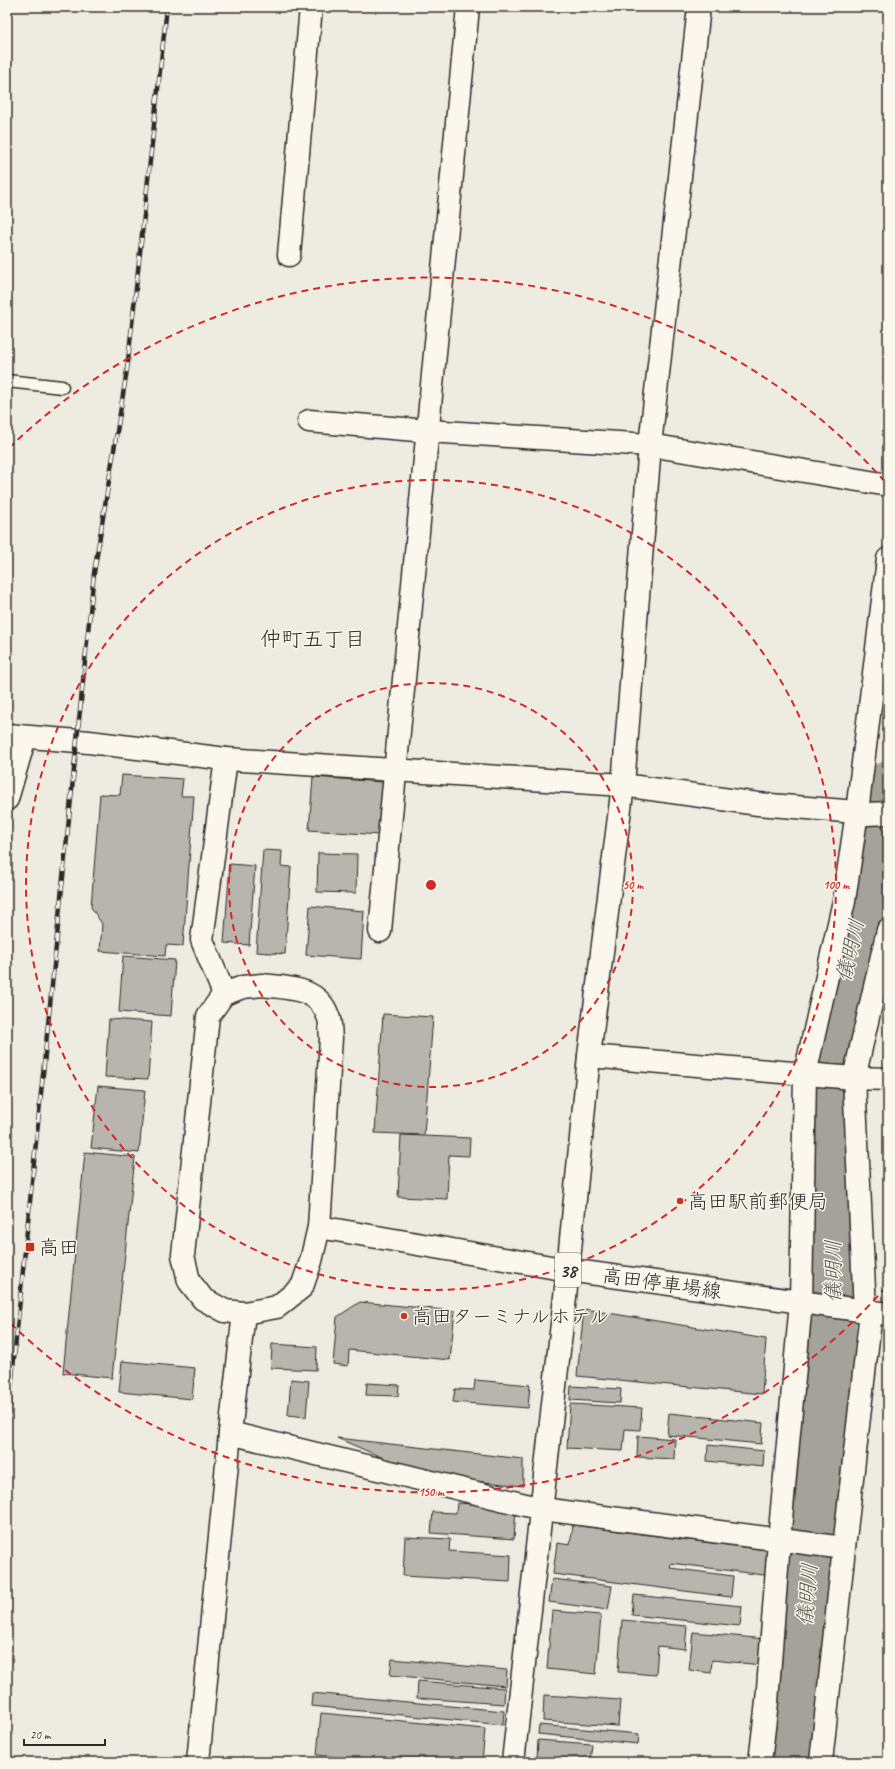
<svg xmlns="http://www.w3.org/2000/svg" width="895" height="1769" viewBox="0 0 895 1769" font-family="Caveat,'Klee One',sans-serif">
<rect width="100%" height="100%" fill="#eeebe0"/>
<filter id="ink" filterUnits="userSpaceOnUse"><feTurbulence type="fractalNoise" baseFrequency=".025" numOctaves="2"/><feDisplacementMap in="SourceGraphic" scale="8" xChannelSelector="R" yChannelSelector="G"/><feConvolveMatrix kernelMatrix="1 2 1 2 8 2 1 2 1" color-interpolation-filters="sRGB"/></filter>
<g filter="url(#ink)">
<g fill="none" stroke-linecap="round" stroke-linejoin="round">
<polyline stroke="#a4a29a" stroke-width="49" points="792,1762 835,1290 828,1048 888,786"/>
</g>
<g fill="#b8b5ae" stroke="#2b2b2b">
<polygon points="122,775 183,779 181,796 194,796 183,946 166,945 165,956 100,951 102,924 91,907 100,794 120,795"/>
<polygon points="313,777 383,782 379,835 309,830"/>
<polygon points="263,850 282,851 281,866 291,867 285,954 256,952"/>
<polygon points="318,853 357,854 356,893 317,892"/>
<polygon points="230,864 255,866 249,945 224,943"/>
<polygon points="310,906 364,911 361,959 306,955"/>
<polygon points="123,956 175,960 171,1016 119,1012"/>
<polygon points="383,1014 433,1017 424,1135 375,1133"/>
<polygon points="109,1019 152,1022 148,1079 105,1077"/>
<polygon points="98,1086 145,1090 139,1153 91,1148"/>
<polygon points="401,1135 470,1138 469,1156 449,1155 447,1199 398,1197"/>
<polygon points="85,1152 135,1157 112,1378 63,1373"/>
<polygon points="360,1302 455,1311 450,1360 349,1350 348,1366 333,1364 337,1317"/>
<polygon points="584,1309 766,1339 762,1394 577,1376"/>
<polygon points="272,1344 317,1347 316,1370 271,1368"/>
<polygon points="122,1361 195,1368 192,1399 119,1392"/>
<polygon points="291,1379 309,1381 306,1417 288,1415"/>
<polygon points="475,1380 530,1385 528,1408 453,1402 455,1389 474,1390"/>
<polygon points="367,1383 399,1385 398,1396 366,1395"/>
<polygon points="571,1386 621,1389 620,1403 570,1400"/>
<polygon points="570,1404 642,1408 640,1430 625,1429 623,1451 567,1448"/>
<polygon points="669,1413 763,1423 761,1444 667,1435"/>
<polygon points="638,1436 675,1439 674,1459 637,1457"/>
<polygon points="337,1438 523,1459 523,1486 425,1476"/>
<polygon points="708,1445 764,1451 763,1467 707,1461"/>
<polygon points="457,1503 516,1507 514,1539 431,1533 433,1512 456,1513"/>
<polygon points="573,1525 774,1551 771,1576 671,1563 670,1568 733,1576 731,1597 553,1574 557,1543 570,1545"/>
<polygon points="405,1537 450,1539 449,1551 511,1555 510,1582 403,1576"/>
<polygon points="552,1579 612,1586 608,1610 549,1602"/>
<polygon points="634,1595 742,1606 740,1626 632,1615"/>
<polygon points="552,1611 601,1615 596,1674 547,1669"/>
<polygon points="622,1620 687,1626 685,1649 658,1646 656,1675 618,1672"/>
<polygon points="693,1632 765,1639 762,1665 712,1660 711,1673 689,1670"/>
<polygon points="392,1659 507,1670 506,1686 390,1675"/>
<polygon points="418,1681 505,1688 504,1704 417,1698"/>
<polygon points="312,1693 504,1711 503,1725 311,1706"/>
<polygon points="544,1695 620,1700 618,1726 543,1721"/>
<polygon points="321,1713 485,1729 482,1762 384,1762 317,1755"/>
<polygon points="539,1725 639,1734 638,1744 538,1734"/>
<polygon points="538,1740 592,1744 590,1762 537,1759"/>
</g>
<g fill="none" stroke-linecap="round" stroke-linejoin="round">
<defs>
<polyline id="lane" points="7,381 62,387"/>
<g id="street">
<polyline points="289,255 311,7"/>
<polyline points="309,421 428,431 650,445 888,485"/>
<polyline points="7,735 89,742 226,759 623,785 758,804 857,812 867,814 888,813"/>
<polyline points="7,799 25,737"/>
<polyline points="380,931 468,7"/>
<path d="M262,985C288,988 318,987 328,1016C331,1022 330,1031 331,1038L319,1227L311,1261L302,1287L277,1307L244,1313L225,1311L203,1299L189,1281L183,1255L208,1016L224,994L243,987Z"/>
<polyline points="224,994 202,940 226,759"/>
<polyline points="589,1056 854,1078 888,1079"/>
<polyline points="865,1311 854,1078 888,930"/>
<polyline points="230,1433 542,1509 844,1548"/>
<polyline points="198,1762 230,1433 244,1313"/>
<polyline points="513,1762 568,1270 589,1056 623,785 650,445 699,7"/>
<polyline points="760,1762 767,1702 779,1541 801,1302 805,1074 844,901 857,812 888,559"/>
<polyline points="821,1762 844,1548 871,1312"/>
</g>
<polyline id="primary" points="319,1227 568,1270 888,1314"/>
</defs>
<use href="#lane" stroke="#2b2b2b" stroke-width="15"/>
<use href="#street" stroke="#2b2b2b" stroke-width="25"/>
<use href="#primary" stroke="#2b2b2b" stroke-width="25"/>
<use href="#lane" stroke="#fbf7ec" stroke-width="12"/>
<use href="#street" stroke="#fbf7ec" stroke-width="22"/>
<use href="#primary" stroke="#fbf7ec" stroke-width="22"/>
<defs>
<polyline id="rail" points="7,1427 94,573 127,370 167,7"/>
</defs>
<use href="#rail" stroke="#2b2b2b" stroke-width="4.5"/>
<use href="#rail" stroke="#fbf7ec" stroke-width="3" stroke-dasharray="9" stroke-linecap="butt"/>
</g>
</g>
<g fill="none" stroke="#d62828" stroke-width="2" stroke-dasharray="7 5">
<circle cx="431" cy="885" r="202"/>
<circle cx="431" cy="885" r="405"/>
<path d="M886 1287A607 607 0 0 1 9 1322M9 448A607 607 0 0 1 886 483"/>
</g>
<g fill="#c8321e" stroke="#fbf7ec" stroke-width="1.5">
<circle cx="680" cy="1201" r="4"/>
<rect x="25" y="1242" width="10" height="10" rx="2"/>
<circle cx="404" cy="1316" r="4"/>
</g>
<g text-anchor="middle" stroke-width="3" stroke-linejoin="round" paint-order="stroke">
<rect fill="#fbf7ec" stroke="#696865" stroke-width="1" x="555" y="1253" width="26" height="34" rx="3"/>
<g font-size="19" font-weight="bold" fill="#2b2b2b">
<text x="568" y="1277">38</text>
</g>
<g font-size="20" fill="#2b2b2b" stroke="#fbf7ec" text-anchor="start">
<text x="688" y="1208">高田駅前郵便局</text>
<text x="39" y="1254">高田</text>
<text x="412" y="1323">高田ターミナルホテル</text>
</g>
<g font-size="20" fill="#2b2b2b" stroke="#fbf7ec">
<text transform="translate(662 1283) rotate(8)" y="7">高田停車場線</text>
</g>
<g font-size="21" fill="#2b2b2b" stroke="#fbf7ec">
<text x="313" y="646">仲町五丁目</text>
</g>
<g font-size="21" font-style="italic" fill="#555552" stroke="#fbf7ec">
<text transform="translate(850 950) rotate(-77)" y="7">儀明川</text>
<text transform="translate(833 1271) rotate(-90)" y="7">儀明川</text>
<text transform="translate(807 1594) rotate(-85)" y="7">儀明川</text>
</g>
</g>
<circle cx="431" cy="885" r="6" fill="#d62828" stroke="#fbf7ec" stroke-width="2"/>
<g font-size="12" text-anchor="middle" font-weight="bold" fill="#d62828" stroke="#fbf7ec" stroke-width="3" stroke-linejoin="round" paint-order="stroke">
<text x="633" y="889">50 m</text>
<text x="836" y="889">100 m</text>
<text x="431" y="1496">150 m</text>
</g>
<rect width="895" height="1769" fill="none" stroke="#fbf7ec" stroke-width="24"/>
<rect x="12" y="12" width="871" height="1745" fill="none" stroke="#2b2b2b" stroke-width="1.5" filter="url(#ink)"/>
<path d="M24 1739v6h81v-6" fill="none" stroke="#2b2b2b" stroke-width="2"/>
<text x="30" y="1739" font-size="12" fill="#2b2b2b" stroke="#fbf7ec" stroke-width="3" paint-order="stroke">20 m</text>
</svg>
